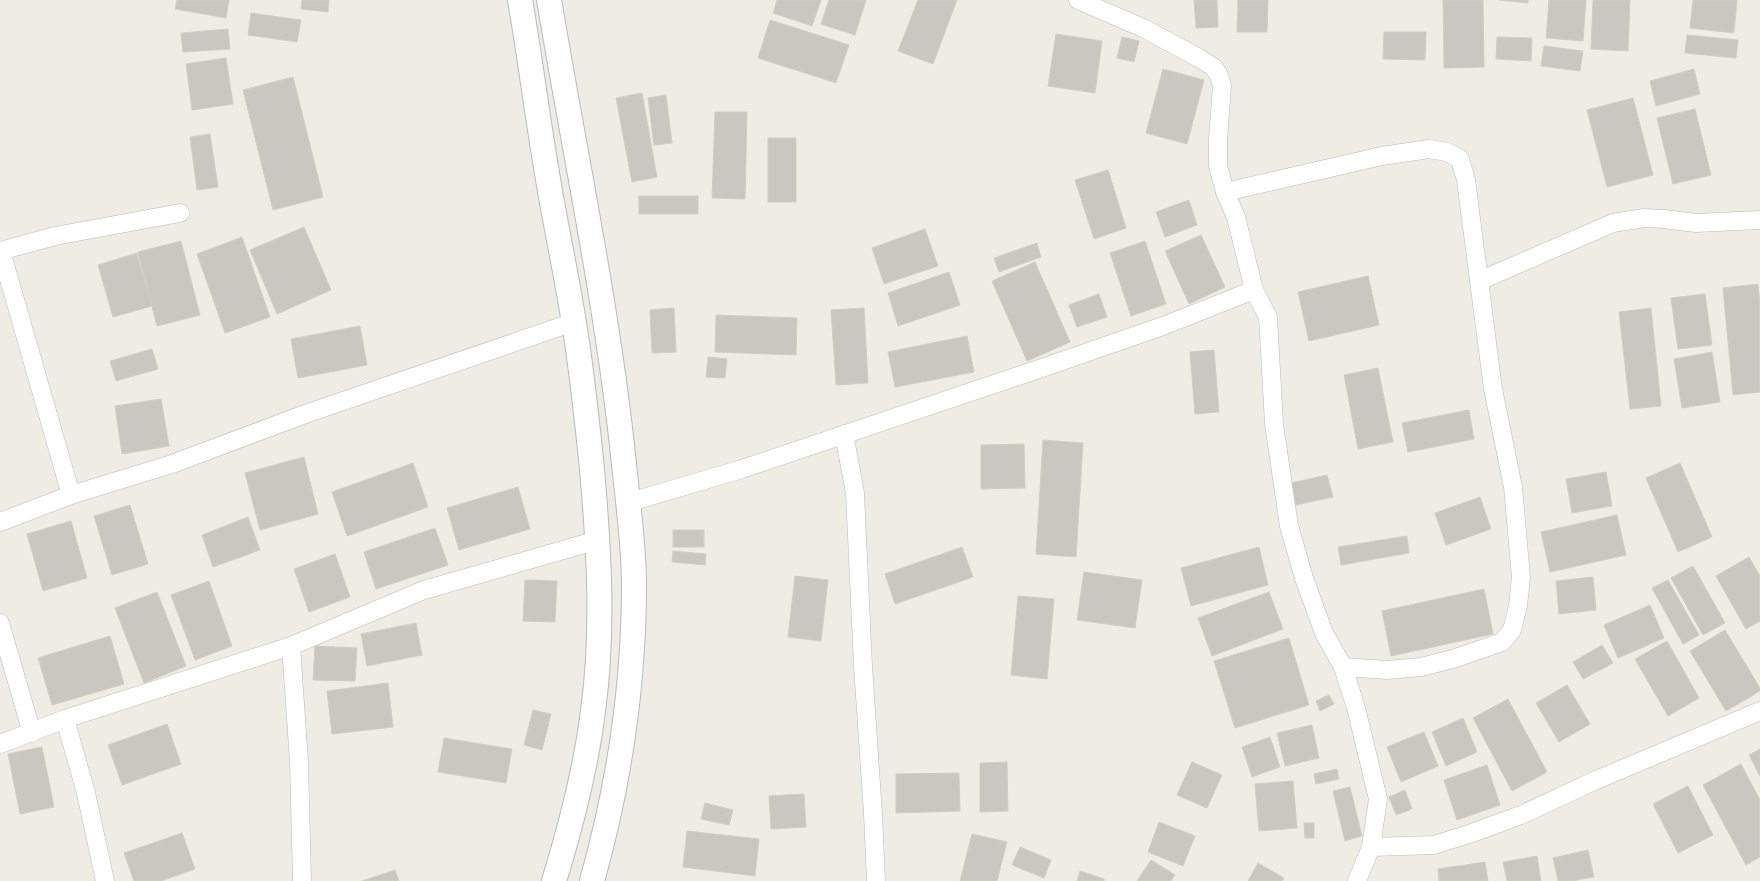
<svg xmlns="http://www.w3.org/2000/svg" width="1760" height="881" viewBox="0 0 1760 881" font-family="Mulish,sans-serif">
<rect width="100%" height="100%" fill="#efece3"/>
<g fill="#cac7c0" stroke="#d4cec1">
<polygon points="177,0 229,0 226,18 175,9"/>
<polygon points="302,0 329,0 328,12 301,9"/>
<polygon points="777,0 821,0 812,26 773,13"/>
<polygon points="829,0 866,0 855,35 821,24"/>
<polygon points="918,0 957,0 933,64 898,51"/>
<polygon points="1194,0 1217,0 1218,27 1196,28"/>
<polygon points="1238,0 1268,0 1267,32 1237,32"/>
<polygon points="1443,0 1483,0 1484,67 1444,68"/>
<polygon points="1499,0 1528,0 1528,3"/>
<polygon points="1549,0 1586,0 1583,41 1546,38"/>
<polygon points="1593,0 1630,0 1628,51 1591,49"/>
<polygon points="1693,0 1737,0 1734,33 1690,28"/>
<polygon points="251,13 301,20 297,42 248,35"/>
<polygon points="770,20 849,45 836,83 758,58"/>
<polygon points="228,29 230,49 183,52 181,33"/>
<polygon points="1384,32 1426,32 1425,60 1383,59"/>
<polygon points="1056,34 1102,41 1095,93 1048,86"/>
<polygon points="1687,35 1738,40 1736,58 1685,53"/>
<polygon points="1122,37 1139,41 1134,62 1117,58"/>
<polygon points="1497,37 1532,38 1531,61 1496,59"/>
<polygon points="1544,46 1583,51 1580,71 1541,66"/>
<polygon points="226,58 233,104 192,110 186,64"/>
<polygon points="1163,69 1204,80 1187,144 1146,133"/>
<polygon points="1694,69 1700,94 1656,106 1650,81"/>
<polygon points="293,77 323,197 273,210 243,90"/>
<polygon points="642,93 657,177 632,182 616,98"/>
<polygon points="666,95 672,143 654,145 648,98"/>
<polygon points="1633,98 1653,175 1607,187 1587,110"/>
<polygon points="1695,109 1711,175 1673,184 1657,118"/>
<polygon points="715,112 747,112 745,199 712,198"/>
<polygon points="210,134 218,187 197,190 190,137"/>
<rect x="768" y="138" width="28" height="64"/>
<polygon points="1108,170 1126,228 1094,239 1075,180"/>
<rect x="639" y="196" width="59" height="18"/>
<polygon points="1189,200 1197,225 1165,237 1156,212"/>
<polygon points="304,227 331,290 277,314 250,250"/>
<polygon points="925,229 938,266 884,284 872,248"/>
<polygon points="1201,235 1225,287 1189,304 1165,251"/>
<polygon points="242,237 270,317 225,333 197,254"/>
<polygon points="181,241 200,315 157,326 138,252"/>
<polygon points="1145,241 1166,304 1131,316 1110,253"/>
<polygon points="1037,243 1041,257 999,272 994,258"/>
<polygon points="137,253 152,306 113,317 98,265"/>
<polygon points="1035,262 1070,342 1027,361 992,281"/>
<polygon points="949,272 960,305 898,326 888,293"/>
<polygon points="1368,276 1379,325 1309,341 1298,292"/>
<polygon points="1758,284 1760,304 1760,392 1733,395 1723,288"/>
<polygon points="1099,294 1107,317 1077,327 1069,305"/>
<polygon points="1705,294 1712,345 1678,349 1671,298"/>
<polygon points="674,308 676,352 652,353 650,310"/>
<polygon points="864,308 868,383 836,385 831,310"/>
<polygon points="1651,308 1661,406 1630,409 1619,312"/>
<polygon points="716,315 797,318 796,355 715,352"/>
<polygon points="360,326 367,365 298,378 291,339"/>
<polygon points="967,336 974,372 895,387 888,352"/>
<polygon points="152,349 158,369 116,381 110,361"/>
<polygon points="1214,350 1219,412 1195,414 1190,352"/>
<polygon points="1712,352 1720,402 1682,408 1674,359"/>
<polygon points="708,357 727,359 725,378 706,377"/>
<polygon points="1378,368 1393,442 1358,449 1344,375"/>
<polygon points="161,399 169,446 122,454 115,406"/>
<polygon points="1469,410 1474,439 1408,452 1402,423"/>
<polygon points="1043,440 1083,443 1076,557 1036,554"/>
<polygon points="1024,444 1025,488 981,489 981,445"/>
<polygon points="304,457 318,514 260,530 245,473"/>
<polygon points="413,463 428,507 347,536 332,492"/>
<polygon points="1680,463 1712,537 1678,552 1646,478"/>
<polygon points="1606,472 1612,506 1572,513 1566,479"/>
<polygon points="1327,475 1333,497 1296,505 1291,483"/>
<polygon points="518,487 530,529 459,550 447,508"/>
<polygon points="1480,497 1491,529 1446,545 1435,513"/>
<polygon points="130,505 148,564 112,575 94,516"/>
<polygon points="1617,515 1626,555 1550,572 1541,532"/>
<polygon points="248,517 260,550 213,567 202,535"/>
<polygon points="71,521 87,578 43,591 27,534"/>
<polygon points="435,528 448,565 376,589 364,552"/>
<rect x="673" y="530" width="31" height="17"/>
<polygon points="1407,536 1409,553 1341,565 1338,547"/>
<polygon points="962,547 973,577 895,604 885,574"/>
<polygon points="1259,547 1268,585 1191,606 1181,568"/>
<polygon points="673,551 706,554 705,565 672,562"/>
<polygon points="335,554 350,597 309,612 294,569"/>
<polygon points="1749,557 1760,576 1760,621 1746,629 1716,576"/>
<polygon points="1693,566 1725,623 1703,635 1671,578"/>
<polygon points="1084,572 1142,580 1135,628 1077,620"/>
<polygon points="795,576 828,580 821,641 788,637"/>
<polygon points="1593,577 1596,610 1559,614 1556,581"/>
<polygon points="525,580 557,581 555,622 523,621"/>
<polygon points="1668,580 1699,635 1683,644 1652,588"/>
<polygon points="209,581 232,646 195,660 171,595"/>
<polygon points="1484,589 1493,634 1391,656 1382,611"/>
<polygon points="157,592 186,666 144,683 115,608"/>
<polygon points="1269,592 1283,629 1212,656 1198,618"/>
<polygon points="1018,596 1054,599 1047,679 1011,675"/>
<polygon points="1650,605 1664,638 1618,658 1604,625"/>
<polygon points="416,623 422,655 367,666 361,634"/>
<polygon points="1725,630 1760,688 1760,691 1726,711 1690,651"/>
<polygon points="110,636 124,684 52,705 38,658"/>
<polygon points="1289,638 1309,705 1235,728 1214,661"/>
<polygon points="1667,641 1699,698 1668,716 1635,659"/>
<polygon points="1602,645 1613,663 1583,679 1573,662"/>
<polygon points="315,646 357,648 355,681 313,680"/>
<polygon points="388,683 393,727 332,734 327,691"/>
<polygon points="1567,685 1590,724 1559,742 1536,703"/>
<polygon points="1329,695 1334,704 1320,711 1316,701"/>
<polygon points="1508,699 1547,772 1512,791 1473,718"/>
<polygon points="533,710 551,714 542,750 524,745"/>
<polygon points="1463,718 1477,752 1446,766 1432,732"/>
<polygon points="167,724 181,764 122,785 108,745"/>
<polygon points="1312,725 1319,758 1285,766 1277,733"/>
<polygon points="1424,732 1438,766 1401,782 1387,747"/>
<polygon points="1270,737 1280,767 1252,777 1242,747"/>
<polygon points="444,738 512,749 506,783 438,772"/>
<polygon points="42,747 54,807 20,814 8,754"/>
<polygon points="1760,749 1760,776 1749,755"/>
<polygon points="1007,762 1008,811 980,812 980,763"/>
<polygon points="1192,762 1222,775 1207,808 1177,795"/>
<polygon points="1741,764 1760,800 1760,857 1746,865 1703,785"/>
<polygon points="1487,765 1500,805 1457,820 1444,780"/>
<polygon points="1337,769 1339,779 1316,784 1314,774"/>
<polygon points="959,773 960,811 896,813 896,774"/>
<polygon points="1293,781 1297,828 1259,831 1255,784"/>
<polygon points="1688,786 1713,835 1678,853 1653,804"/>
<polygon points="1350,787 1362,836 1345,841 1333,791"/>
<polygon points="1405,790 1412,809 1396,815 1389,797"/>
<polygon points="804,794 806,827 771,829 769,796"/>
<polygon points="705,803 733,810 729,825 701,819"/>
<polygon points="1159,822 1195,836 1183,866 1148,852"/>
<polygon points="1304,823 1314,823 1314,838 1305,838"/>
<polygon points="687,831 759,839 755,876 683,867"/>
<polygon points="182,833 195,869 161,881 134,881 124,853"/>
<polygon points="972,834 1007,842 997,881 960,881"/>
<polygon points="1020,847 1051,860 1044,878 1012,865"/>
<polygon points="1588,850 1594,877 1572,881 1558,881 1553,858"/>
<polygon points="1537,856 1541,881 1507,881 1503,862"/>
<polygon points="1151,860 1175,875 1171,881 1137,881"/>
<polygon points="1485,862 1488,881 1439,881 1438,869"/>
<polygon points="1258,863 1284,878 1282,881 1248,881"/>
<polygon points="395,870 399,881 362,881"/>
<polygon points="1080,871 1104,879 1104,881 1077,881"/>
</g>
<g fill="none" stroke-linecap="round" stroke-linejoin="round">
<defs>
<g id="street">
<polyline points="1078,0 1143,28 1199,58 1213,67 1219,75 1222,86 1218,139 1218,166 1225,192 1236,217 1254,290 1268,317 1274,424 1289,526 1304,578 1324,633 1343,667 1356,708 1378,799 1371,847 1357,881"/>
<polyline points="1225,192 1382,156 1429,149 1447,152 1460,159 1466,180 1493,389 1513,487 1521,577 1518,606 1512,630 1502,642 1453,659 1421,667 1387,670 1343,667"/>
<polyline points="0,251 55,236 180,213"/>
<polyline points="1,251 71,495"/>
<polyline points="1479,281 1613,223 1644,218 1664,219 1696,223 1760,220"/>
<polyline points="844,434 855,493 863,666 873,814 876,881"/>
<polyline points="627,503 742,469 1039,369 1163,326 1254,290"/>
<polyline points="0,522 71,495 172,464 308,413 574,322"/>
<polyline points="0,623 32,733"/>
<polyline points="291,646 299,762 302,881"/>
<polyline points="65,719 86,793 105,881"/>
<polyline points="0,744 65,719 291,646 424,590 598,540"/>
<polyline points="1371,847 1434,845 1469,834 1521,815 1594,781 1760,711"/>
</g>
<g id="secondary">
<path d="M520,0C530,57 537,115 547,173C555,223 566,272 574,323C582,371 587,420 592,469C599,550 604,631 593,711C586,768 571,826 554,881"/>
<path d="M549,0C575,155 608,308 624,464C628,504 634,545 634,585C634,685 619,785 592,881"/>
</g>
</defs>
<use href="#street" stroke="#b6babe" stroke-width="19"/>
<use href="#secondary" stroke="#b7bbc0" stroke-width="26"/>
<use href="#street" stroke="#fff" stroke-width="18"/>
<use href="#secondary" stroke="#fff" stroke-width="24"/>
</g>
</svg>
